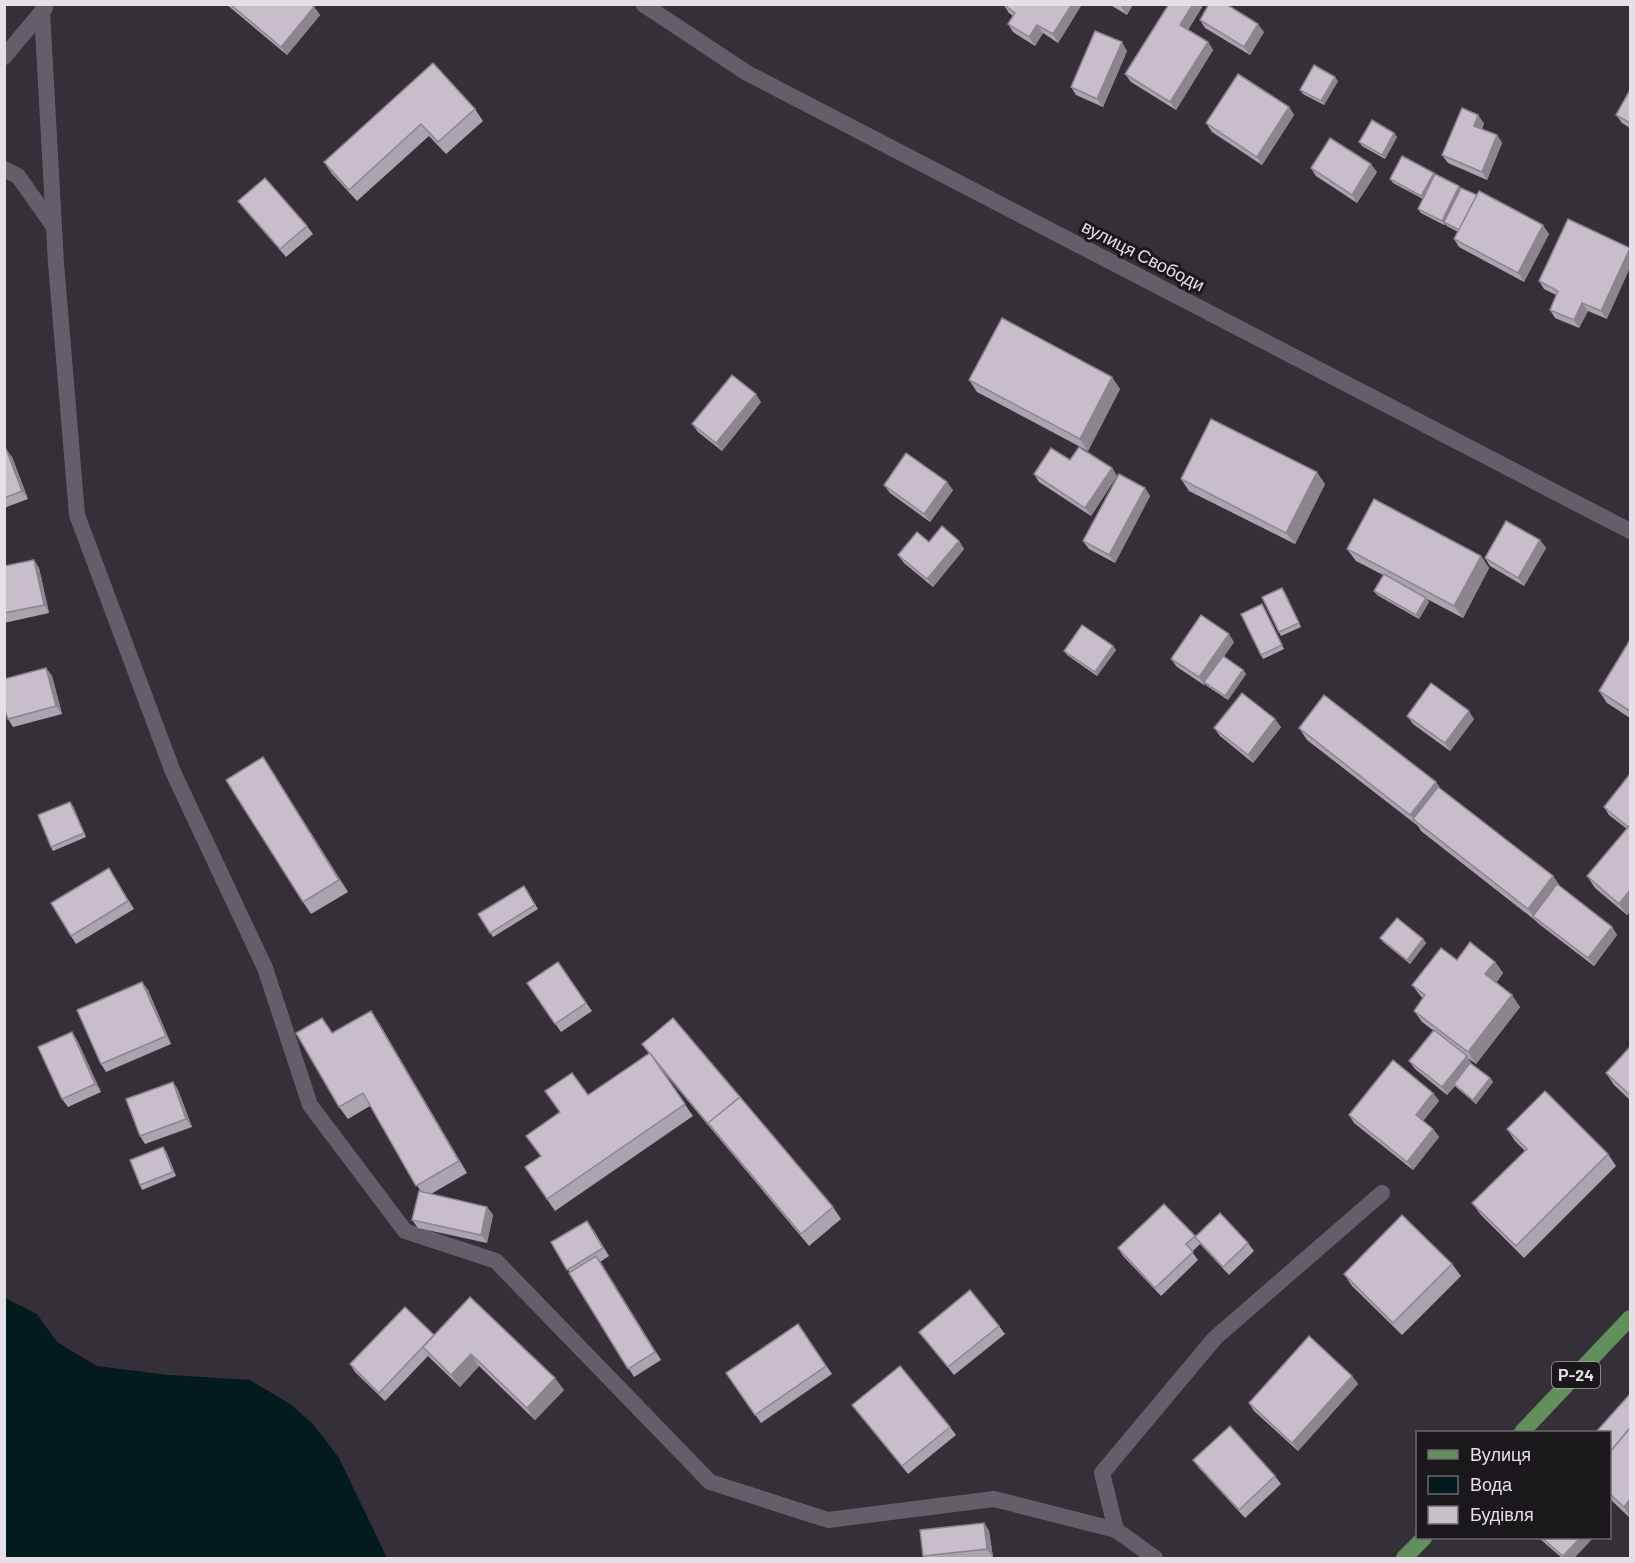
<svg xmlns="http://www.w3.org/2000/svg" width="1635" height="1563" viewBox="0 0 1635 1563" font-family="Barlow,sans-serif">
<rect width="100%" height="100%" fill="#352f38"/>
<polygon fill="#041b1d" points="5,1298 37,1314 57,1342 97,1366 169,1375 250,1380 290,1404 314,1425 339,1458 387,1558 5,1558"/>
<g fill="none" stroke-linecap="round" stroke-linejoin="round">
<g stroke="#655e68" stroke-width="16">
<polyline points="42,11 56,263 77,515 173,772 265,968 310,1105 405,1231 496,1261 710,1482 828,1520 994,1499 1116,1530 1155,1558"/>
<polyline points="4,57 45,8"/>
<polyline points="4,169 18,176 54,227"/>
<polyline points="1116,1530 1102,1473 1215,1338 1382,1193"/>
</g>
<polyline stroke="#655e68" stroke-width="16" points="643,4 747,73 1630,531"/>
<g stroke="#62905b" stroke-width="16">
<polyline points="1522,1432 1630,1318"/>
<polyline points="1404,1558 1424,1538"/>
</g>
</g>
<g fill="#aba3ae">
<polygon points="226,4 311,4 314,7 320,15 287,55"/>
<polygon points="1003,4 1082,4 1058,43 1043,33 1035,46 1013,32 1008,24 1013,16 1009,13"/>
<polygon points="1109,4 1133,4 1127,15"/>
<polygon points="1169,4 1200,4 1202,7 1188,30 1208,42 1213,50 1176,110 1131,82 1125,74"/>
<polygon points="1200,20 1264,32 1250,55 1205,28"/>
<polygon points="1127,51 1103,107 1076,95 1071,87"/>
<polygon points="433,63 475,109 483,121 446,154 429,136 357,201 332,174 324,162"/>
<polygon points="1338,81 1324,105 1303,94 1300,90"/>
<polygon points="1630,90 1630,128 1622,123 1616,115"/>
<polygon points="1289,107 1294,115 1262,165 1212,132 1206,123"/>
<polygon points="1484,123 1482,129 1497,135 1502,143 1487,180 1448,163 1442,155"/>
<polygon points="1394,133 1397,137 1385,159 1362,146 1359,142"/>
<polygon points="1311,168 1377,172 1357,203 1316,176"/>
<polygon points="1435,175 1549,234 1524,282 1459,247 1454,239 1458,232 1447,226 1445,224 1444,225 1421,213 1418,209 1423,199 1393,183 1390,179"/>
<polygon points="238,201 307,226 313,234 286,257 244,209"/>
<polygon points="1568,219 1607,319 1588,311 1579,328 1555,318 1550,310 1556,295 1544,289 1539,281"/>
<polygon points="969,380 1120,389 1088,451 977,392"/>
<polygon points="761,402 722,451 698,432 692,424"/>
<polygon points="4,450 12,457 28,499 4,508"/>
<polygon points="1070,460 1112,468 1117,476 1091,516 1039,482 1034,474"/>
<polygon points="1181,479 1325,484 1295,544 1189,491"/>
<polygon points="884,485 953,490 930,522 890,493"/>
<polygon points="1145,488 1150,496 1115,563 1089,549 1083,541"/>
<polygon points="1540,540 1546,548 1524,586 1490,566 1485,558"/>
<polygon points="959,541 964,549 933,587 904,563 898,555 929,542"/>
<polygon points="1347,549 1481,556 1489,568 1463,618 1427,599 1429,602 1419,619 1377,595 1374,591 1383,575 1356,561"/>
<polygon points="34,560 39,568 49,613 4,623 4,566"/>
<polygon points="1282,588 1301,627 1281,636 1279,632"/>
<polygon points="1262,604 1284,649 1263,659 1261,655"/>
<polygon points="1630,640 1630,718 1607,703 1599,691"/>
<polygon points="1234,642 1224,656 1243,670 1246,674 1228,700 1207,686 1205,684 1204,685 1177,667 1171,659"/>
<polygon points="1113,646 1116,650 1097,676 1067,655 1064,651"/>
<polygon points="46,668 52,676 62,714 13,727 8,719"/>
<polygon points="1407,716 1474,719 1450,751 1413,724"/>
<polygon points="1281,727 1253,763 1220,736 1214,728"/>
<polygon points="1299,728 1436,782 1440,788 1553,876 1560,886 1612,927 1617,935 1594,966 1539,924 1536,921 1421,831 1418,826 1307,740"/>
<polygon points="263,757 348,892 311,914 303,902"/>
<polygon points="1630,775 1630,912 1627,915 1595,888 1587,876 1627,829 1609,815 1604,807"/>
<polygon points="73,806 86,837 53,851 51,847"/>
<polygon points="114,876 134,909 76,944 71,936"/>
<polygon points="524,886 538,909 493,937 478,914"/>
<polygon points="1380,938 1423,939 1426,943 1410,964 1383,942"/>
<polygon points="1457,960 1495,962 1503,973 1496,983 1520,1007 1476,1064 1468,1058 1472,1064 1490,1078 1493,1082 1476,1104 1457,1088 1455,1086 1447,1095 1415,1069 1409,1061 1434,1031 1422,1022 1414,1011 1423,999 1412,985"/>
<polygon points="558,962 592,1011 561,1032 527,983"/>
<polygon points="142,982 148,990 171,1044 106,1072 101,1064"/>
<polygon points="379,1023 467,1173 431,1194 487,1207 493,1215 487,1243 418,1228 412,1220 421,1192 370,1106 348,1119 339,1107 333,1033"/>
<polygon points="72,1032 77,1040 101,1092 68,1107 62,1099"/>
<polygon points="642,1044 833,1207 841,1219 809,1246 657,1064 693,1116 555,1211 525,1167 541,1156 588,1095 649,1053"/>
<polygon points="1630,1047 1630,1100 1614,1085 1606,1073"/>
<polygon points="173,1082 178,1090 192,1127 145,1144 140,1136"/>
<polygon points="1433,1093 1439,1101 1423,1121 1433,1129 1439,1137 1413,1170 1354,1123 1349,1115"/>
<polygon points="1507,1129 1608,1154 1616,1166 1524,1258 1481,1215 1472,1203 1525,1151 1515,1141"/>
<polygon points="163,1147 166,1151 176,1176 142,1190 140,1185"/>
<polygon points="1164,1204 1195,1237 1248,1243 1254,1251 1229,1275 1200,1244 1192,1252 1198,1260 1161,1296 1123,1256 1118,1248"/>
<polygon points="593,1229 609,1256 600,1262 661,1360 634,1377 551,1242"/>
<polygon points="1452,1264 1461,1276 1402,1335 1352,1286 1344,1274"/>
<polygon points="798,1324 832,1374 761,1423 726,1373"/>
<polygon points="999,1326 1005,1334 954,1375 919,1332"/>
<polygon points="434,1335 564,1390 535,1420 479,1366 460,1387 431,1359 428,1356 385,1401 355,1372 350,1364"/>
<polygon points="1352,1376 1358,1384 1298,1451 1254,1411 1249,1403"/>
<polygon points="1630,1394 1630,1518 1610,1499 1610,1432"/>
<polygon points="852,1405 950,1427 956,1435 908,1474"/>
<polygon points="1193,1460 1275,1476 1281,1484 1245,1518 1199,1468"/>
<polygon points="984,1523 989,1531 993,1557 979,1558 925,1558 923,1556"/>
<polygon points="1539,1538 1593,1538 1574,1558 1562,1558"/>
</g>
<g fill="#8b858d">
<polygon points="1072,4 1082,4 1058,43 1053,34"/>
<polygon points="1123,4 1133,4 1127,15 1121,7"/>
<polygon points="1193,4 1200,4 1202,7 1186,33 1180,25"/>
<polygon points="314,7 320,15 287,55 281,47"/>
<polygon points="1258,24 1264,32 1250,55 1244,47"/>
<polygon points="1037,25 1043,33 1035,46 1029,37"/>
<polygon points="1122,42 1127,51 1103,107 1097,99"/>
<polygon points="1208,42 1213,50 1176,110 1170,102"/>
<polygon points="1335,77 1338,81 1324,105 1321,101"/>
<polygon points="1289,107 1294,115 1262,165 1257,157"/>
<polygon points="1478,115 1484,123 1480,134 1474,126"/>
<polygon points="1394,133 1397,137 1385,159 1382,155"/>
<polygon points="1497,135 1502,143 1487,180 1482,172"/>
<polygon points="1371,164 1377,172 1357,203 1352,195"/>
<polygon points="1434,173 1436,178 1424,200 1421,196"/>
<polygon points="1459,186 1462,190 1444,222 1445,224 1444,225 1442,221"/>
<polygon points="1543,225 1549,234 1524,282 1518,273"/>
<polygon points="1630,248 1630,268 1607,319 1601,311"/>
<polygon points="1582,303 1588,311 1579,328 1574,320"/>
<polygon points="1112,377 1120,389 1088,451 1080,439"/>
<polygon points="756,394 761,402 722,451 716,443"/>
<polygon points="6,449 12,457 28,499 22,491"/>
<polygon points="1112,468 1117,476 1091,516 1085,508"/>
<polygon points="1317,472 1325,484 1295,544 1286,533"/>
<polygon points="947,482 953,490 930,522 924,514"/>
<polygon points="1145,488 1150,496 1115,563 1109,555"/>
<polygon points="1540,540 1546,548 1524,586 1518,578"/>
<polygon points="959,541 964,549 933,587 927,579"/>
<polygon points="1481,556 1489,568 1463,618 1454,606"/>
<polygon points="34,560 39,568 49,613 44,605"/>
<polygon points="1282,588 1285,592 1301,627 1299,623"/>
<polygon points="1426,598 1429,602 1419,619 1416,615"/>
<polygon points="1229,634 1234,642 1206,683 1204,682 1205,684 1204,685 1199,677"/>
<polygon points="1113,646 1116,650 1097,676 1095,672"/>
<polygon points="46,668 52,676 62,714 56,706"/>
<polygon points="1243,670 1246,674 1228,700 1225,696"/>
<polygon points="1469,711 1474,719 1450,751 1445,743"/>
<polygon points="1275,719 1281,727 1253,763 1248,755"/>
<polygon points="263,757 271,769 348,892 339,880"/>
<polygon points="1436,782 1444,794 1414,819 1410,815"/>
<polygon points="70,802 73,806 86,837 84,833"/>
<polygon points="1553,876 1561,888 1533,916 1528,909"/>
<polygon points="1630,890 1630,912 1627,915 1619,904"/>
<polygon points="1612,927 1617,935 1594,966 1588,958"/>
<polygon points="1423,939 1426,943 1410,964 1407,960"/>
<polygon points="1495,962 1503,973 1494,986 1485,974"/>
<polygon points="142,982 148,990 171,1044 166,1036"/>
<polygon points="1512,995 1520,1007 1476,1064 1468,1052"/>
<polygon points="371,1011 379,1023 467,1173 459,1161"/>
<polygon points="72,1032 77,1040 101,1092 95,1084"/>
<polygon points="1467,1056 1472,1064 1447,1095 1442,1087"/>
<polygon points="1490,1078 1493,1082 1476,1104 1473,1100"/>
<polygon points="173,1082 178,1090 192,1127 186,1119"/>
<polygon points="1433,1093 1439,1101 1421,1123 1416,1115"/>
<polygon points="1433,1129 1439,1137 1413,1170 1407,1162"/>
<polygon points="163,1147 166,1151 176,1176 173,1172"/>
<polygon points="487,1207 493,1215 487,1243 481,1235"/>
<polygon points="596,1256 602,1264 661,1360 655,1352"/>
<polygon points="471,1354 479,1366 460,1387 451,1375"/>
<polygon points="1352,1376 1358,1384 1298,1451 1292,1443"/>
<polygon points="555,1378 564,1390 535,1420 527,1408"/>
<polygon points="1630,1499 1630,1517 1624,1507"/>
<polygon points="984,1523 989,1531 993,1557 987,1549"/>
<polygon points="1580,1538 1593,1538 1574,1558 1565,1558 1563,1556"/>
</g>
<g fill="#c7beca" stroke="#8b858d" stroke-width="1.5">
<polygon points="230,4 311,4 314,7 281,47"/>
<polygon points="1003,4 1072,4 1053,34 1037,25 1029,37 1008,24 1015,13"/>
<polygon points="1169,4 1193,4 1180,25 1208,42 1170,102 1125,74"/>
<polygon points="1209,4 1226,4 1258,24 1244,47 1200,20"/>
<polygon points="1095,31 1122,42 1097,99 1071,87"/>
<polygon points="433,63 475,109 438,142 421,124 349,190 324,162"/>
<polygon points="1314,65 1335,77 1321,101 1300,90"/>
<polygon points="1238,74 1289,107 1257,157 1206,123"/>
<polygon points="1630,90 1630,123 1616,115"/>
<polygon points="1462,108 1478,115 1474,126 1497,135 1482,172 1442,155"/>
<polygon points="1372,120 1394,133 1382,155 1359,142"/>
<polygon points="1330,138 1371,164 1352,195 1311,168"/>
<polygon points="1402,156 1434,173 1421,196 1390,179"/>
<polygon points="1435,174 1459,186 1442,221 1418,209"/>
<polygon points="265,178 307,226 280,249 238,201"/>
<polygon points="1461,188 1477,195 1459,230 1444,222"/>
<polygon points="1479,191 1543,225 1518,273 1454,239"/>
<polygon points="1568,219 1630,248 1601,311 1582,303 1574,320 1550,310 1558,291 1539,281"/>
<polygon points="1002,318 1112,377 1080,439 969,380"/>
<polygon points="732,375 756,394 716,443 692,424"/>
<polygon points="1211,419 1317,472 1286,533 1181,479"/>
<polygon points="1079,447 1112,468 1085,508 1034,474 1051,448 1070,460"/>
<polygon points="6,449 22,491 4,498 4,450"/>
<polygon points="906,453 947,482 924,514 884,485"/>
<polygon points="1119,474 1145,488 1109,555 1083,541"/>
<polygon points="1374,499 1481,556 1454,606 1347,549"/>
<polygon points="1506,521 1540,540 1518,578 1485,558"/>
<polygon points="942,526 959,541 927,579 898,555 917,532 929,542"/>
<polygon points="34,560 44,605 4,613 4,566"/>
<polygon points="1384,574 1426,598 1416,615 1374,591"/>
<polygon points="1282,588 1299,623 1279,632 1262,597"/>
<polygon points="1262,604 1282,645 1261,655 1241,614"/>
<polygon points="1201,615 1229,634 1199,677 1171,659"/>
<polygon points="1082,625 1113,646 1095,672 1064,651"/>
<polygon points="1630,640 1630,711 1599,691"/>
<polygon points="1223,656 1243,670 1225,696 1204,682"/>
<polygon points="46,668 56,706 8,719 4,707 4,679"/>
<polygon points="1431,683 1469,711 1445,743 1407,716"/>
<polygon points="1242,693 1275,719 1248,755 1214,728"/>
<polygon points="1324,695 1436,782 1410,815 1299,728"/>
<polygon points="263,757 339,880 303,902 226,780"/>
<polygon points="1630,774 1630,825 1628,827 1604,807"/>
<polygon points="1438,787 1553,876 1528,909 1413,819"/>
<polygon points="70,802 84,833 51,847 38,815"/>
<polygon points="1630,825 1630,890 1619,904 1587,876"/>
<polygon points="109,868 128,901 71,936 51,903"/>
<polygon points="1557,884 1612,927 1588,958 1533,916"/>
<polygon points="524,886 535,905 490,933 478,914"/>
<polygon points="1397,918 1423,939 1407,960 1380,938"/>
<polygon points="1470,942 1495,962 1485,974 1512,995 1468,1052 1414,1011 1425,995 1412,985 1441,948 1457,960"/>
<polygon points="558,962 586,1003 555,1024 527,983"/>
<polygon points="142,982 166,1036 101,1064 77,1010"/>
<polygon points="371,1011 459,1161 416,1186 363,1093 339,1107 296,1033 322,1018 332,1033"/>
<polygon points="673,1018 740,1097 708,1124 642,1044"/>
<polygon points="1434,1030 1467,1056 1442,1087 1409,1061"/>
<polygon points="72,1032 95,1084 62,1099 38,1047"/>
<polygon points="1630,1047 1630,1095 1606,1073"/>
<polygon points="650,1053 685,1104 547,1199 525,1167 541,1156 526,1136 560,1112 545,1091 572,1073 588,1095"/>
<polygon points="1393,1060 1433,1093 1416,1115 1433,1129 1407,1162 1349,1115"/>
<polygon points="1470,1063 1490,1078 1473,1100 1454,1084"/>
<polygon points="173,1082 186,1119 140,1136 126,1099"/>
<polygon points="1545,1091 1608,1154 1516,1246 1472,1203 1527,1149 1507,1129"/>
<polygon points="740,1097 833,1207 801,1234 708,1123"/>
<polygon points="163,1147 173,1172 140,1185 130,1160"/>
<polygon points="419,1191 487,1207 481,1235 412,1220"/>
<polygon points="1164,1204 1195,1236 1186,1244 1193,1252 1155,1288 1118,1248"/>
<polygon points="1220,1213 1248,1243 1223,1267 1195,1237"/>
<polygon points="1402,1215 1452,1264 1393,1323 1344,1274"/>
<polygon points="587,1221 603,1248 567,1270 551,1242"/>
<polygon points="596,1256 655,1352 628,1369 569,1273"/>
<polygon points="970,1290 999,1326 948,1367 919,1332"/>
<polygon points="470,1297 555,1378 527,1408 471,1354 451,1375 423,1347"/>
<polygon points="405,1307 434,1335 379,1393 350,1364"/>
<polygon points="798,1324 826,1366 755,1415 726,1373"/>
<polygon points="1309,1336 1352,1376 1292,1443 1249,1403"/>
<polygon points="900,1366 950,1427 902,1466 852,1405"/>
<polygon points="1630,1394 1630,1428 1610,1452 1610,1432 1596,1432"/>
<polygon points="1230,1426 1275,1476 1239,1510 1193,1460"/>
<polygon points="1630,1428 1630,1499 1624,1507 1610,1494 1610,1452"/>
<polygon points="984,1523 987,1549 923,1556 920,1530"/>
<polygon points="1542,1538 1580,1538 1563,1556"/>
</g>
<g text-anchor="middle" stroke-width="6" stroke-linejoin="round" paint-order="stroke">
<rect fill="#1b181c" stroke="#a8a4a9" stroke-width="1.5" x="1552" y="1362" width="48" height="26" rx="4.5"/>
<g font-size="16" font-weight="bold" fill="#e4e0e6">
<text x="1576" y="1381">Р-24</text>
</g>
<g font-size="18" fill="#e4e0e6" stroke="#1b181c">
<text transform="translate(1143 256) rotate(27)" y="6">вулиця Свободи</text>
</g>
</g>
<rect width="1635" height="1563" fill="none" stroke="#e4e0e6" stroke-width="12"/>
<rect x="1416" y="1431" width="195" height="108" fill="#1b181c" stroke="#6b686d" stroke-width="1.5"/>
<rect x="1428" y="1450" width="30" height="9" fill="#62905b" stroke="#6b686d" stroke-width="1.5"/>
<text x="1470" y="1461" font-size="18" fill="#e4e0e6">Вулиця</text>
<rect x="1428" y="1476" width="30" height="18" fill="#041b1d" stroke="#6b686d" stroke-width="1.5"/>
<text x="1470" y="1491" font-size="18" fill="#e4e0e6">Вода</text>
<rect x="1428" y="1506" width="30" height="18" fill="#c7beca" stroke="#6b686d" stroke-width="1.5"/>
<text x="1470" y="1521" font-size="18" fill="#e4e0e6">Будівля</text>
</svg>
